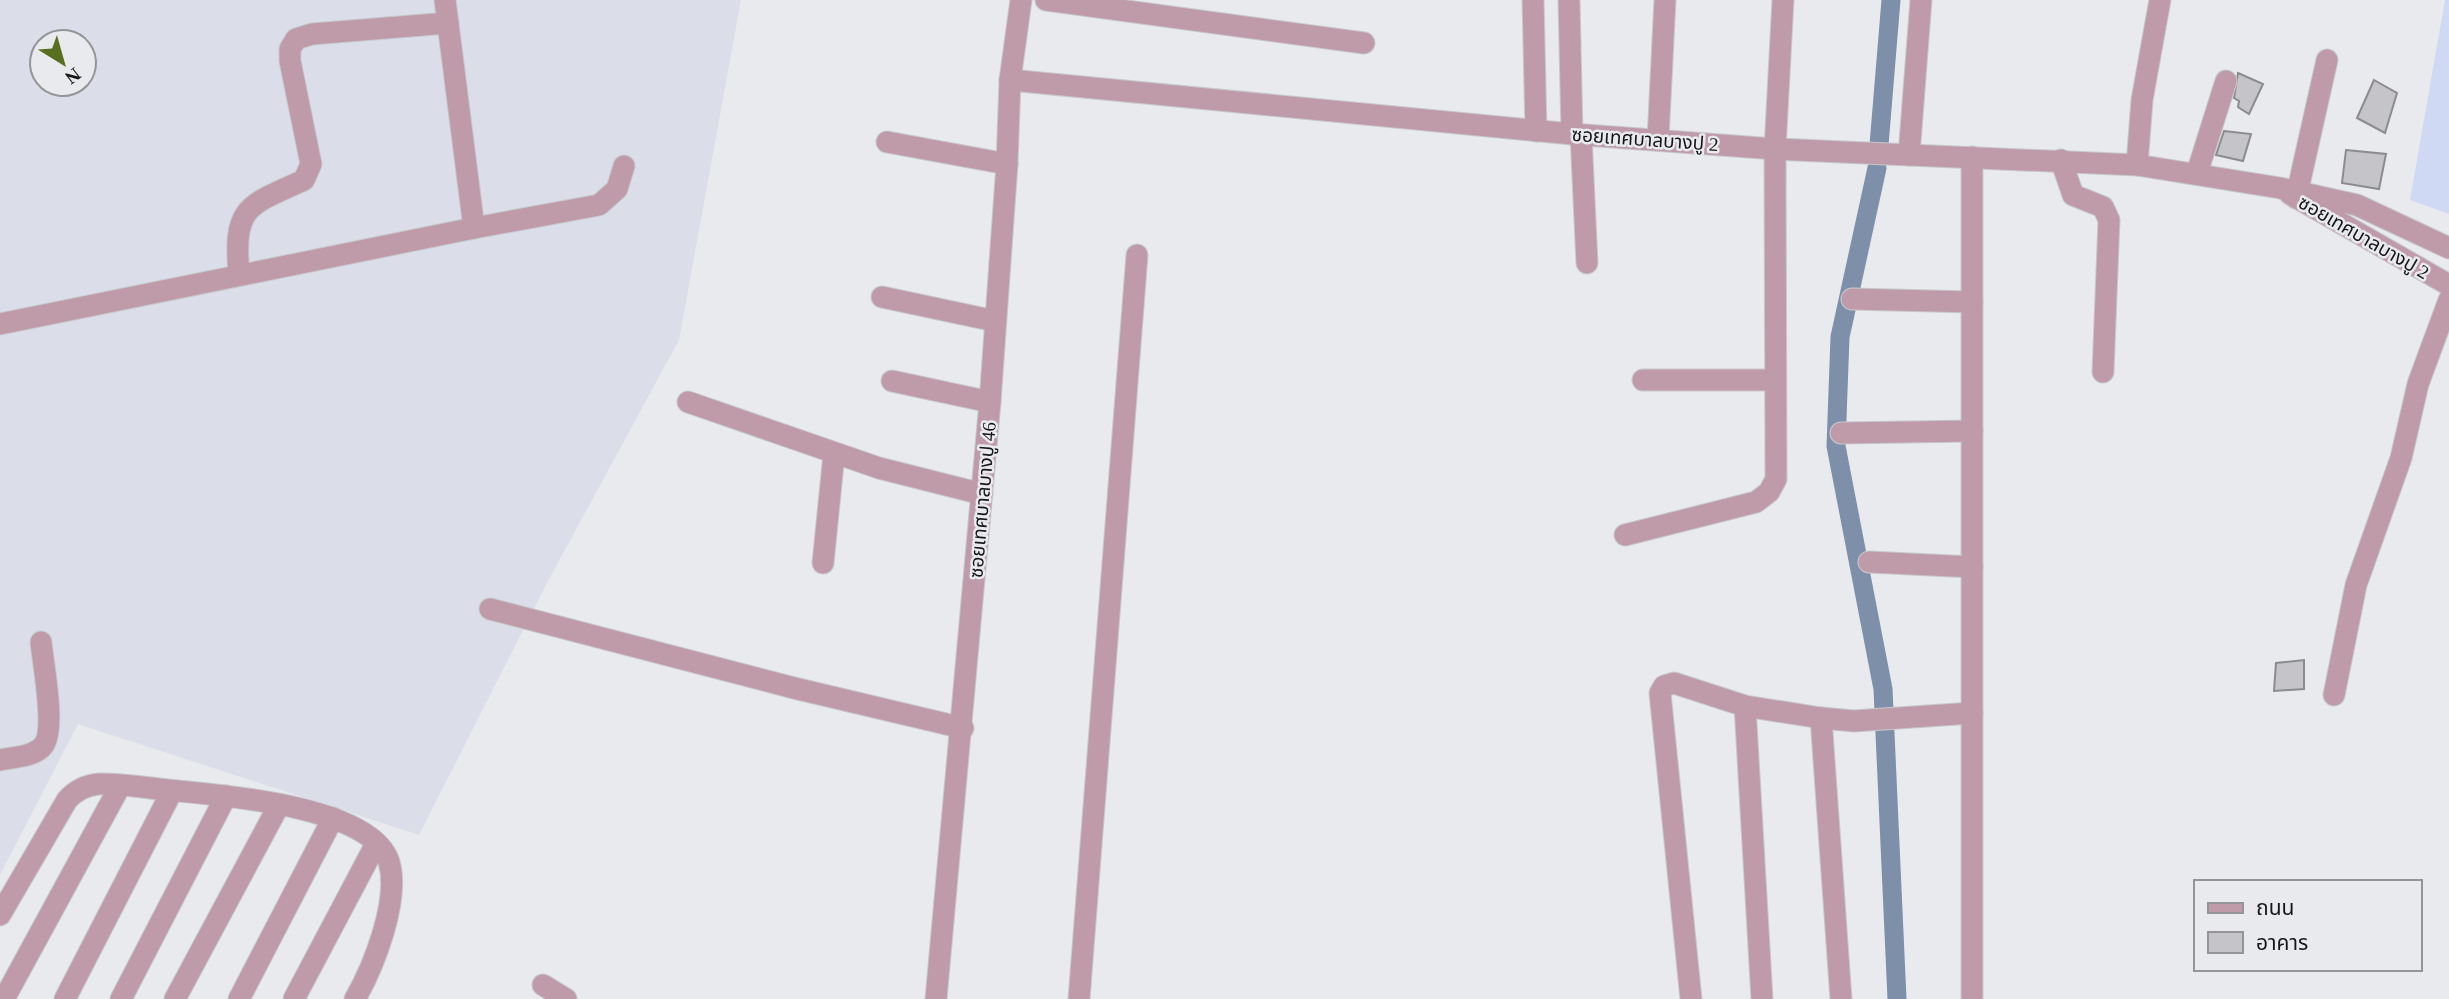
<svg xmlns="http://www.w3.org/2000/svg" width="2449" height="999" viewBox="0 0 2449 999" font-family="'Times New Roman','Noto Sans Thai',serif">
<rect width="100%" height="100%" fill="#e9eaee"/>
<path fill="#dbdee9" fill-rule="evenodd" d="M0,0H741L679,340L548,581L419,835L78,724L0,875ZM42,42H84V84H42Z"/>
<polygon fill="#d0d9f3" points="2445,0 2449,0 2449,214 2410,200"/>
<g fill="none" stroke-linecap="round" stroke-linejoin="round">
<g stroke="#7d8fa9" stroke-width="19">
<polyline points="1879,145 1891,0"/>
<polyline points="1877,168 1840,337 1836,446 1883,689 1897,999"/>
</g>
</g>
<g fill="#c5c5c9" stroke="#8c8c8f" stroke-width="2">
<polygon points="2238,73 2263,84 2249,114 2238,107 2239,101 2234,98"/>
<polygon points="2374,80 2397,93 2385,133 2357,118"/>
<polygon points="2224,131 2251,134 2243,161 2216,155"/>
<polygon points="2346,150 2386,154 2379,189 2342,183"/>
<polygon points="2304,660 2304,689 2274,691 2276,663"/>
</g>
<g fill="none" stroke-linecap="round" stroke-linejoin="round">
<defs>
<g id="minor">
<polyline points="1046,0 1364,43"/>
<polyline points="1533,0 1536,131"/>
<polyline points="1569,0 1572,134"/>
<polyline points="1010,80 1572,134 1775,149 2137,165 2280,188 2357,205 2449,248"/>
<polyline points="1581,135 1587,263"/>
<polyline points="1658,139 1665,0"/>
<polyline points="887,142 1007,164"/>
<polyline points="1909,155 1921,0"/>
<polyline points="2061,160 2073,195 2103,207 2109,220 2103,372"/>
<polyline points="2137,165 2142,100 2160,0"/>
<polyline points="2197,173 2226,81"/>
<polyline points="2290,194 2449,285"/>
<polyline points="2296,198 2327,60"/>
<polyline points="474,228 599,205 617,189 624,166"/>
<path d="M239,275C233,206 247,206 304,180L311,164L290,61V49L296,39L312,34L448,23"/>
<polyline points="882,297 995,321"/>
<polyline points="1852,299 1972,302"/>
<polyline points="0,324 474,228 445,0"/>
<polyline points="1643,380 1775,380"/>
<polyline points="892,381 990,402"/>
<polyline points="688,402 879,468 982,494"/>
<polyline points="1841,433 1972,431"/>
<polyline points="1625,535 1756,502 1769,492 1776,479 1775,149 1783,0"/>
<polyline points="1869,562 1972,567"/>
<polyline points="823,563 834,454"/>
<polyline points="490,609 794,688 963,728"/>
<polyline points="2334,695 2356,585 2401,458 2418,384 2449,300"/>
<polyline points="1745,706 1762,999"/>
<polyline points="1821,718 1841,999"/>
<path d="M0,760C14,757 32,757 42,747C57,733 43,664 41,642"/>
<path d="M0,915L67,800C75,791 86,785 99,784C121,783 146,788 168,790C218,795 371,805 389,862C400,900 374,966 355,999"/>
<polyline points="543,985 566,999"/>
<polyline points="4,999 120,786"/>
<polyline points="65,999 172,791"/>
<polyline points="121,999 226,796"/>
<polyline points="175,999 279,805"/>
<polyline points="239,999 333,818"/>
<polyline points="294,999 376,844"/>
<polyline points="936,999 990,402 1007,164 1010,80 1021,0"/>
<polyline points="1079,999 1137,255"/>
<polyline points="1691,999 1660,693 1664,686 1674,683 1745,706 1821,718 1854,721 1972,713"/>
<polyline points="1972,999 1972,157"/>
</g>
</defs>
<use href="#minor" stroke="#c7c8cc" stroke-width="23"/>
<use href="#minor" stroke="#bf9ba9" stroke-width="21"/>
</g>
<g text-anchor="middle" stroke-width="5" stroke-linejoin="round" paint-order="stroke">
<g font-size="19" fill="#161617" stroke="#e9eaee">
<text transform="translate(1645 139) rotate(4)" y="7">ซอยเทศบาลบางปู 2</text>
<text transform="translate(2364 237) rotate(30)" y="7">ซอยเทศบาลบางปู 2</text>
<text transform="translate(982 500) rotate(-85)" y="7">ซอยเทศบาลบางปู 46</text>
</g>
</g>
<rect x="2194" y="880" width="228" height="91" fill="#e9eaee" stroke="#959598" stroke-width="2"/>
<rect x="2208" y="903" width="35" height="10" fill="#bf9ba9" stroke="#959598" stroke-width="2"/>
<text x="2256" y="915" font-size="21" fill="#161617">ถนน</text>
<rect x="2208" y="932" width="35" height="21" fill="#c5c5c9" stroke="#959598" stroke-width="2"/>
<text x="2256" y="950" font-size="21" fill="#161617">อาคาร</text>
<g transform="translate(63 63) rotate(143)"><circle r="33" fill="#e9eaee" stroke="#959598" stroke-width="2"/>
<path d="M0-5L12 26L0 18L-12 26Z" fill="#586f1f"/>
<text y="-10" font-size="19" font-weight="bold" text-anchor="middle" fill="#161617">N</text>
</g>
</svg>
